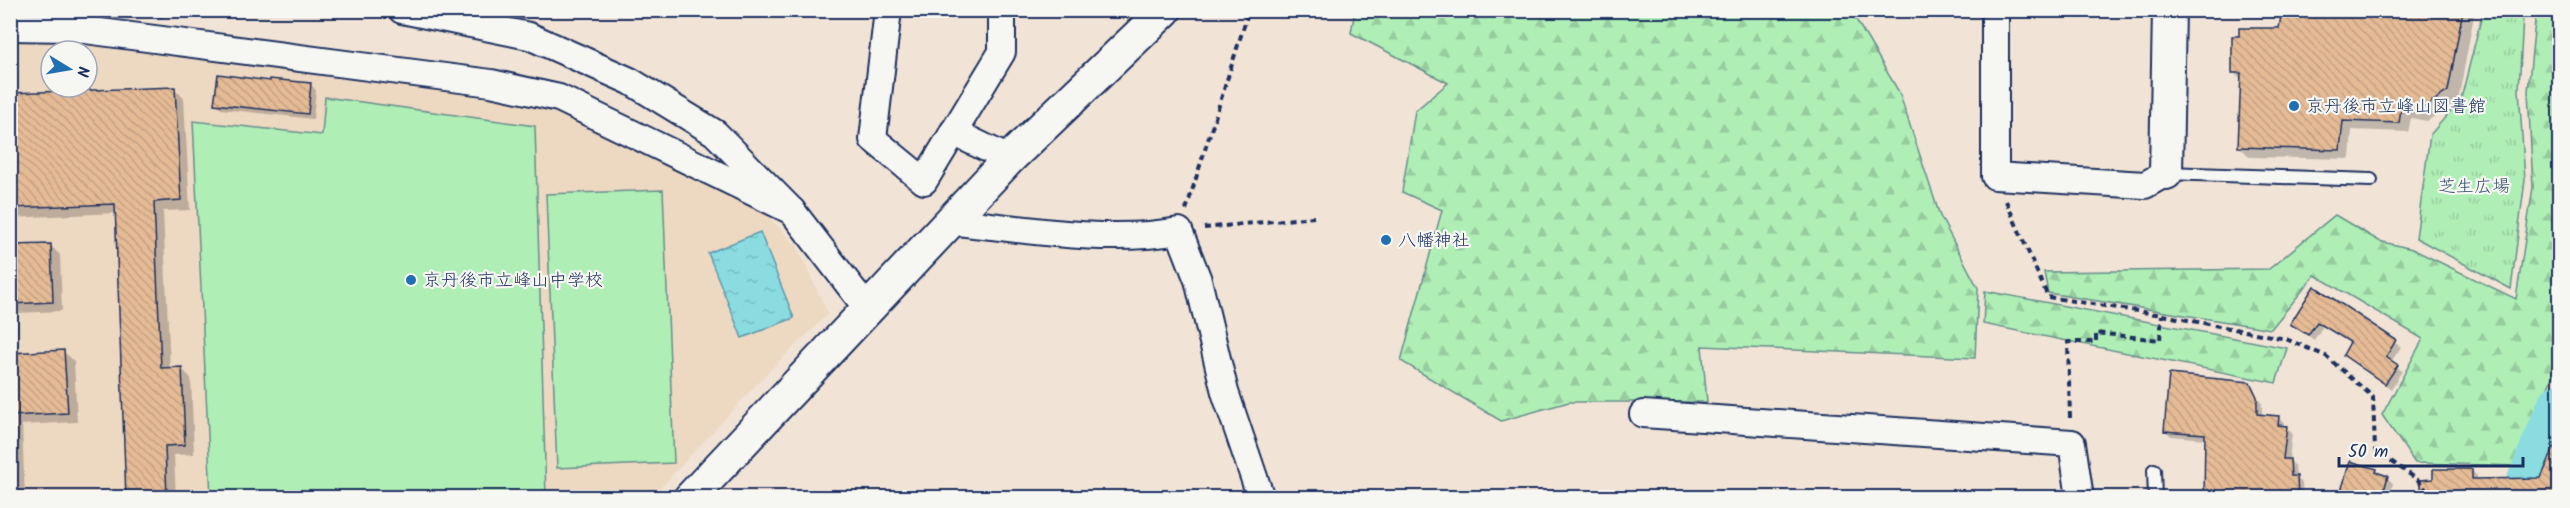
<svg xmlns="http://www.w3.org/2000/svg" width="2570" height="508" viewBox="0 0 2570 508" font-family="Kalam,'Klee One',sans-serif">
<defs>
<pattern id="grass-tufts" width="24" height="20" patternUnits="userSpaceOnUse" patternTransform="scale(1.5)"><rect width="24" height="20" fill="#afeeb5"/><path d="M3 7l-1-3M5 7V3M7 7l1-3M15 17l-1-3M17 17v-4M19 17l1-3" fill="none" stroke="#96cc9e"/></pattern>
<pattern id="forest-firs" width="22" height="20" patternUnits="userSpaceOnUse" patternTransform="scale(1.5)"><rect width="22" height="20" fill="#afeeb5"/><path d="M5 1l3.5 6h-7zM16 11l3.5 6h-7z" fill="#96cc9e"/></pattern>
<pattern id="water-ripples" width="26" height="14" patternUnits="userSpaceOnUse" patternTransform="scale(1.5)"><rect width="26" height="14" fill="#8adce1"/><path d="M2 4q2-2 4 0t4 0M15 11q2-2 4 0t4 0" fill="none" stroke="#76bdc3"/></pattern>
<pattern id="building-back-hatch" width="6" height="6" patternUnits="userSpaceOnUse" patternTransform="scale(1.5)"><rect width="6" height="6" fill="#e5bb95"/><path d="M-1 5l2 2M0 0l6 6M5-1l2 2" fill="none" stroke="#c4a183"/></pattern>
</defs>
<rect width="100%" height="100%" fill="#f1e4d6"/>
<filter id="ink" filterUnits="userSpaceOnUse"><feTurbulence type="fractalNoise" baseFrequency=".0167" numOctaves="2"/><feDisplacementMap in="SourceGraphic" scale="12" xChannelSelector="R" yChannelSelector="G"/><feConvolveMatrix kernelMatrix="1 2 1 2 8 2 1 2 1" color-interpolation-filters="sRGB"/></filter>
<g filter="url(#ink)">
<path fill="#edd8c2" fill-rule="evenodd" d="M11,38L72,40L493,95L556,111L765,213L797,246L828,314L769,371L652,497L11,498ZM51,51H87V87H51Z"/>
<polygon fill="url(#grass-tufts)" stroke="#658e8a" stroke-width="1.5" points="2483,11 2504,11 2523,16 2519,90 2525,180 2511,289 2416,238 2430,135 2461,99"/>
<g fill="url(#forest-firs)" stroke="#658e8a" stroke-width="1.5">
<polygon points="1355,10 1851,11 1899,92 1940,216 1978,288 1975,358 1702,346 1707,402 1569,402 1501,421 1401,361 1442,210 1402,192 1415,111 1448,83 1351,33"/>
<polygon points="88,11 164,10 164,11 163,17"/>
<polygon points="2536,11 2559,11 2559,359 2518,466 2415,463 2382,415 2423,339 2315,275 2271,329 2048,293 2044,272 2269,269 2335,215 2379,241 2412,249 2516,299 2533,187 2528,91"/>
<polygon points="1985,291 2287,348 2276,383 1983,324"/>
</g>
<g fill="#afeeb5" stroke="#658e8a" stroke-width="1.5">
<polygon points="325,97 535,126 546,497 211,497 193,121 322,135"/>
<polygon points="663,190 674,463 557,468 546,194"/>
</g>
<polygon fill="url(#water-ripples)" stroke="#5e97ad" stroke-width="1.5" points="760,232 794,318 742,338 708,253"/>
<g fill="#0003">
<polygon points="2286,10 2475,10 2458,101 2427,121 2411,118 2408,132 2352,130 2350,159 2250,157 2240,147 2242,81 2234,73 2298,29"/>
<polygon points="10,62 13,65 15,94 174,88 184,98 190,210 163,211 170,369 181,368 191,378 194,454 174,455 176,498 127,498 117,213 10,218"/>
<polygon points="271,82 310,84 316,90 313,119 221,109 216,103"/>
<polygon points="50,245 60,255 62,311 18,313 19,354 64,352 74,361 77,422 22,425 25,498 10,498 10,247"/>
<polygon points="2314,288 2401,347 2391,362 2402,371 2391,389 2344,355 2351,344 2323,326 2314,340 2292,324"/>
<polygon points="2249,383 2262,404 2262,416 2279,418 2284,423 2284,427 2292,433 2289,459 2295,466 2296,477 2302,483 2303,496 2343,495 2376,470 2393,483 2390,495 2435,494 2471,470 2477,476 2477,480 2542,480 2554,450 2560,450 2560,498 2206,498 2206,439 2171,436 2165,430"/>
</g>
<g fill="none" stroke-linecap="round" stroke-linejoin="round">
<polyline stroke="#8adce1" stroke-width="45" points="2529,498 2529,482 2560,406"/>
</g>
<g fill="url(#building-back-hatch)" stroke="#1b2f5e" stroke-width="1.5">
<polygon points="2282,10 2463,10 2448,91 2417,112 2401,109 2399,123 2343,121 2340,150 2238,147 2241,73 2232,73 2232,36 2239,36 2239,28 2279,28"/>
<polygon points="218,74 270,81 270,79 311,83 308,114 214,104"/>
<polygon points="175,87 181,200 154,202 161,368 182,367 185,445 165,446 167,498 126,498 115,204 10,208 11,93"/>
<polygon points="51,244 53,302 10,304 10,245"/>
<polygon points="2314,286 2396,340 2386,357 2398,365 2385,384 2343,355 2350,342 2317,322 2308,335 2290,324"/>
<polygon points="64,350 68,413 10,416 10,353"/>
<polygon points="2169,374 2250,382 2257,397 2257,414 2279,416 2278,425 2287,426 2283,459 2290,459 2291,476 2297,476 2298,498 2204,498 2205,434 2164,431"/>
<polygon points="2559,436 2559,498 2420,498 2420,480 2433,479 2433,469 2472,469 2472,479 2541,478"/>
<polygon points="2350,461 2377,469 2376,472 2388,476 2382,498 2339,498"/>
</g>
<g fill="none" stroke-linecap="round" stroke-linejoin="round">
<defs>
<g id="service">
<polyline points="2167,173 2371,180"/>
<polyline points="2154,470 2155,498"/>
</g>
<g id="minor">
<polyline points="402,10 529,36 630,81 715,133 792,211 867,308"/>
<polyline points="888,10 873,139 924,181 1002,52 1002,10"/>
<polyline points="1995,10 1995,176 2145,185 2166,173"/>
<polyline points="10,27 70,28 491,83 559,98 792,211"/>
<polyline points="953,132 1009,159"/>
<path d="M949,221C1021,229 1108,244 1179,231L1198,280L1225,392L1261,498"/>
<polyline points="1643,414 2072,443 2080,498"/>
</g>
<g id="tertiary">
<polyline points="2166,173 2169,10"/>
<polyline points="690,498 1009,159 1165,10"/>
</g>
</defs>
<use href="#service" stroke="#1b2f5e" stroke-width="16"/>
<use href="#minor" stroke="#1b2f5e" stroke-width="30"/>
<use href="#tertiary" stroke="#1b2f5e" stroke-width="36"/>
<g stroke="#1b2f5e" stroke-width="4" stroke-dasharray="6 4.5" stroke-linecap="butt">
<polyline points="2006,201 2048,297 2162,315 2286,339 2326,356 2373,397 2375,450 2418,480 2433,498"/>
<polyline points="1186,210 1249,10"/>
<polyline points="1204,228 1314,217"/>
<polyline points="2070,418 2068,342 2096,342 2096,333 2160,340 2162,315"/>
</g>
<use href="#service" stroke="#f6f6f2" stroke-width="12"/>
<use href="#minor" stroke="#f6f6f2" stroke-width="26"/>
<use href="#tertiary" stroke="#f6f6f2" stroke-width="32"/>
</g>
</g>
<g fill="#1f6fb2" stroke="#f6f6f2" stroke-width="2">
<circle cx="2294" cy="106" r="6"/>
<circle cx="1386" cy="240" r="6"/>
<circle cx="411" cy="280" r="6"/>
</g>
<g text-anchor="middle" stroke-width="4.5" stroke-linejoin="round" paint-order="stroke">
<g font-size="18" fill="#1b2f5e" stroke="#f6f6f2" text-anchor="start">
<text x="2306" y="112">京丹後市立峰山図書館</text>
<text x="1398" y="246">八幡神社</text>
<text x="423" y="286">京丹後市立峰山中学校</text>
</g>
<g font-size="18" fill="#39556f" stroke="#f6f6f2">
<text x="2474" y="192">芝生広場</text>
</g>
</g>
<rect width="2570" height="508" fill="none" stroke="#f6f6f2" stroke-width="36"/>
<rect x="18" y="18" width="2534" height="472" fill="none" stroke="#1b2f5e" stroke-width="2" filter="url(#ink)"/>
<g transform="translate(69 69) rotate(101)"><circle r="28" fill="#f6f6f2" stroke="#9ea6b7" stroke-width="1.5"/>
<path d="M0-4.5L10 22L0 15L-10 22Z" fill="#1f6fb2"/>
<text y="-9" font-size="16" font-weight="bold" text-anchor="middle" fill="#1b2f5e">N</text>
</g>
<path d="M2339 457v9h184v-9" fill="none" stroke="#1b2f5e" stroke-width="3"/>
<text x="2348" y="457" font-size="18" fill="#1b2f5e" stroke="#f6f6f2" stroke-width="4.5" paint-order="stroke">50 m</text>
</svg>
